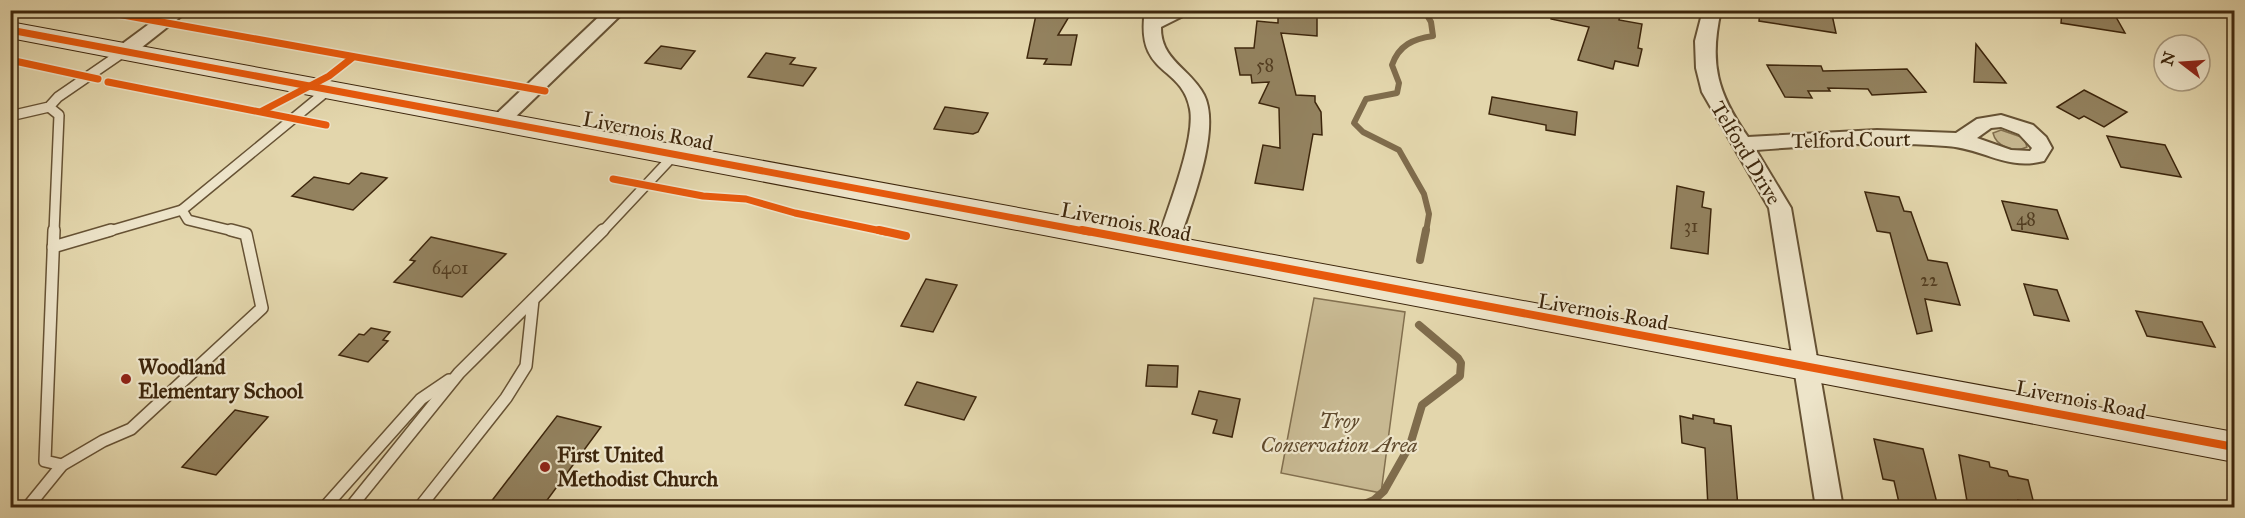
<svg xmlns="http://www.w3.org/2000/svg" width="2245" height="518" viewBox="0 0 2245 518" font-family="'IM FELL Great Primer',serif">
<rect width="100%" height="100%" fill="#e3d6ac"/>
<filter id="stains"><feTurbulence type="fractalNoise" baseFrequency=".00333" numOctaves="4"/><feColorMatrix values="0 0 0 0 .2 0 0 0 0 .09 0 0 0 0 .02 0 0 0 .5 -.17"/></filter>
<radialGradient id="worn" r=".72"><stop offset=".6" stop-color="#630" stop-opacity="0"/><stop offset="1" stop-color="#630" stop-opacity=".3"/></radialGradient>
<g fill="#c7b891" stroke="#826f4e" stroke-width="1.5">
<path d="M2001,130L2024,138L2027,147C2015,153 1996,147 1993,133Z"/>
<polygon points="1314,298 1405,312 1381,493 1281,473"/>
</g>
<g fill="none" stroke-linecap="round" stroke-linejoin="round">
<path stroke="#7f6c4c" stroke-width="6" d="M1424,10L1431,22L1433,36C1413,39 1399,45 1392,65L1399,83L1397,93L1366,99L1354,123L1363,132L1399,150L1424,194L1429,214L1426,232"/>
<g stroke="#7f6c4c" stroke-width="8">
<polyline points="1420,260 1426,230"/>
<polyline points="1355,508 1374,500 1384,491 1410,445 1422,405 1460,376 1461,363 1458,358 1419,325"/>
</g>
</g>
<g fill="#93825f" stroke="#3d260c" stroke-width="1.5">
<polygon points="1037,10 1073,10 1058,35 1077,35 1071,65 1044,64 1047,59 1027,58"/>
<polygon points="1278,10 1317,10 1317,36 1281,33 1296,95 1315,96 1315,102 1321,112 1322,135 1313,134 1303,190 1255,183 1263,145 1280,148 1279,108 1259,103 1269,82 1252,83 1251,75 1240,75 1235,48 1254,48 1257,21 1278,23"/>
<polygon points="1552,10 1621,10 1619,20 1642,24 1638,48 1642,49 1638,66 1615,61 1613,69 1578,60 1589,27 1551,19"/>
<polygon points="1760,10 1831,10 1836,33 1759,21"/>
<polygon points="2062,10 2112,10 2125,33 2061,23"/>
<polygon points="1976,44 2006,83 1974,82"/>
<polygon points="661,46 695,51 681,69 645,63"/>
<polygon points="766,53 795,58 790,64 816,68 803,86 748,77"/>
<polygon points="1767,65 1821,66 1823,71 1907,69 1926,92 1872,95 1868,89 1828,88 1830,91 1808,91 1812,98 1785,97"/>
<polygon points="2084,90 2127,112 2104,127 2084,116 2079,119 2057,107"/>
<polygon points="1492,97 1577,112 1575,135 1546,130 1546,125 1489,114"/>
<polygon points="945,107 988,113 978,132 973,134 934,129"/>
<polygon points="2107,136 2165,145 2181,177 2121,167"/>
<polygon points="361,173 387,178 353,210 292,196 314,177 349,184"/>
<polygon points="1677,186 1704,192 1702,207 1711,209 1708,254 1671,248"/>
<polygon points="1865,192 1899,197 1904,211 1911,212 1928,260 1947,263 1960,305 1925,299 1932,331 1917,334 1890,233 1877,231"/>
<polygon points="2002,201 2057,210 2068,239 2012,230"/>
<polygon points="431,237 506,254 462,297 394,282 415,261 410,260"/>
<polygon points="926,279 957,285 933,332 901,326"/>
<polygon points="2024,284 2057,290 2069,321 2034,315"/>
<polygon points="2136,311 2202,322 2215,347 2147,336"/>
<polygon points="371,328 390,332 383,340 388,341 368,362 339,355 359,334 364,335"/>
<polygon points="1148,365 1178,366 1177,387 1146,386"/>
<polygon points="917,382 976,397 964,420 905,405"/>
<polygon points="1199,391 1240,399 1232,437 1213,433 1217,420 1192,414"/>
<polygon points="235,410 268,417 216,475 182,467"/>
<polygon points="1693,415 1714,419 1714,423 1731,426 1738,507 1708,507 1705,448 1682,443 1680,416 1693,419"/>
<polygon points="557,416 601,427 542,507 487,507"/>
<polygon points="1874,439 1923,449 1938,507 1900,507 1894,481 1883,479"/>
<polygon points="1959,455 1989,462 1990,467 2007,471 2009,476 2028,480 2034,504 2018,500 2020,507 1993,503 1992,507 1968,507"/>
</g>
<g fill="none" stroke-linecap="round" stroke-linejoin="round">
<defs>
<g id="lane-far1">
<polyline points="49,107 59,115 54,232"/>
<polyline points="10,116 49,107 58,97 125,51"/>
<polyline points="106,232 182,210"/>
<polyline points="237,232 188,220 182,210 328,90"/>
<polyline points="602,232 676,153"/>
</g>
<g id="lane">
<polyline points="54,230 45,461 62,465"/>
<polyline points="53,247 111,230"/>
<polyline points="27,508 62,465 103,441 131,429 262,308 246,234 231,230"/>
<polyline points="324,508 421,399 449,380"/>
<polyline points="350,508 459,373 603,230"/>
<polyline points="419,508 506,398 526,366 533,300"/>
</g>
<g id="street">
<polygon points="168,10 189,10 132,55 118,55 116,51 118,47"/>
<polygon points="606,10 626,10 507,125 493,125 490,121 493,117"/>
<path d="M1145,10H1163V13L1169,10H1195L1161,27C1160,60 1191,69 1204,95C1222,131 1189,210 1177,248L1174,254L1166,256L1158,254L1155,248C1165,216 1196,140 1190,109C1182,64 1135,77 1145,10Z"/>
<path d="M1703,10H1721C1709,63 1717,93 1748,137L1877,130L1956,133L1977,119L2001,115L2033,125L2046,137L2052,148L2044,161C2006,171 1983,148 1946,146C1883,141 1819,145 1756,150L1791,208L1843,508H1816L1769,208L1702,92L1696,68L1695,41ZM2001,127L2019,134L2032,148L2030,151L2011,150L1977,138L1991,128Z"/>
</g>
<polygon id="secondary" points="10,22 2234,432 2234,462 10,38"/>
</defs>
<use href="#lane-far1" stroke="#665234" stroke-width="12"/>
<use href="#lane" stroke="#665234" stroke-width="14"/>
<use href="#street" stroke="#665234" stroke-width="4"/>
<use href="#secondary" stroke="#3d260c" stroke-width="2"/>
<use href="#lane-far1" stroke="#ede4c9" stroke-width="9"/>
<use href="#lane" stroke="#ede4c9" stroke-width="11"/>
<use href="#street" fill="#ede4c9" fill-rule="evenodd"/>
<use href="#secondary" fill="#ede4c9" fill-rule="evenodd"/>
<defs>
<g id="cycleway-far1">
<polyline points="95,10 545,91"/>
<polyline points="10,30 1089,232"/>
<polyline points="10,60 98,79"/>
<polyline points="108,82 326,125"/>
<polyline points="262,111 329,76 352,58"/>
<polyline points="613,179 703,196 746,199 795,213 886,232"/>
</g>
<g id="cycleway">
<polyline points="879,230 906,236"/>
<polyline points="1082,230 2234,447"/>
</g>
</defs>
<use href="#cycleway-far1" stroke="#ede4c9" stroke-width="10"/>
<use href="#cycleway" stroke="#ede4c9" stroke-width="12"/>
<use href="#cycleway-far1" stroke="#e8590c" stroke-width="7"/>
<use href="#cycleway" stroke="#e8590c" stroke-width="8"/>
</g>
<g fill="#8f2418" stroke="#ede4c9" stroke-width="2">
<circle cx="126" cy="379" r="6"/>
<circle cx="545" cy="467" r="6"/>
</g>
<g text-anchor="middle" stroke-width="4.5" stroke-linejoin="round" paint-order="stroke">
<g font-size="18" fill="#523d21">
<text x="1265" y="71">58</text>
<text x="2026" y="225">48</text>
<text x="1691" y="232">31</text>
<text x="450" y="274">6401</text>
<text x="1929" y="286">22</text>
</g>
<g font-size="21" fill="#3d260c" stroke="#ede4c9">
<text transform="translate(648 131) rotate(11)" y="7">Livernois Road</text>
<text transform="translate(1851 140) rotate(-1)" y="7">Telford Court</text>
<text transform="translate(1746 153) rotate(59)" y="7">Telford Drive</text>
<text transform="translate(1126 222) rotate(11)" y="7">Livernois Road</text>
<text transform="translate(1603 312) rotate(10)" y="7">Livernois Road</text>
<text transform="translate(2081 400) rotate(11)" y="7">Livernois Road</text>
</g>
<g font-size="21" font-weight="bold" fill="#3d260c" stroke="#ede4c9" text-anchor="start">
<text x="138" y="374">Woodland<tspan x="138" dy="24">Elementary School</tspan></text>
<text x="557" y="462">First United<tspan x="557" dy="24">Methodist Church</tspan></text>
</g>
<g font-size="21" font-style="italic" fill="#604a2d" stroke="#ede4c9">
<text x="1339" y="428">Troy<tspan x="1339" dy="24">Conservation Area</tspan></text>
</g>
</g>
<rect width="2245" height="518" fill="none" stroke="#e3d6ac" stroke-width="36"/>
<rect x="12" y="12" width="2221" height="494" fill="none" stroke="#3d260c" stroke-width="3"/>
<rect x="18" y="18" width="2209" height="482" fill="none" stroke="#3d260c" stroke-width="1.5"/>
<g transform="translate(2182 63) rotate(287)"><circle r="28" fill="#ede4c9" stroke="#a7987d" stroke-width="1.5"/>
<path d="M0-4.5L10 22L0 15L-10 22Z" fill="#8f2418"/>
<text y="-9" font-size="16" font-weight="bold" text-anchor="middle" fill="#3d260c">N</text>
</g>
<rect width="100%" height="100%" filter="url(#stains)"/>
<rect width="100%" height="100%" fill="url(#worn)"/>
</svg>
